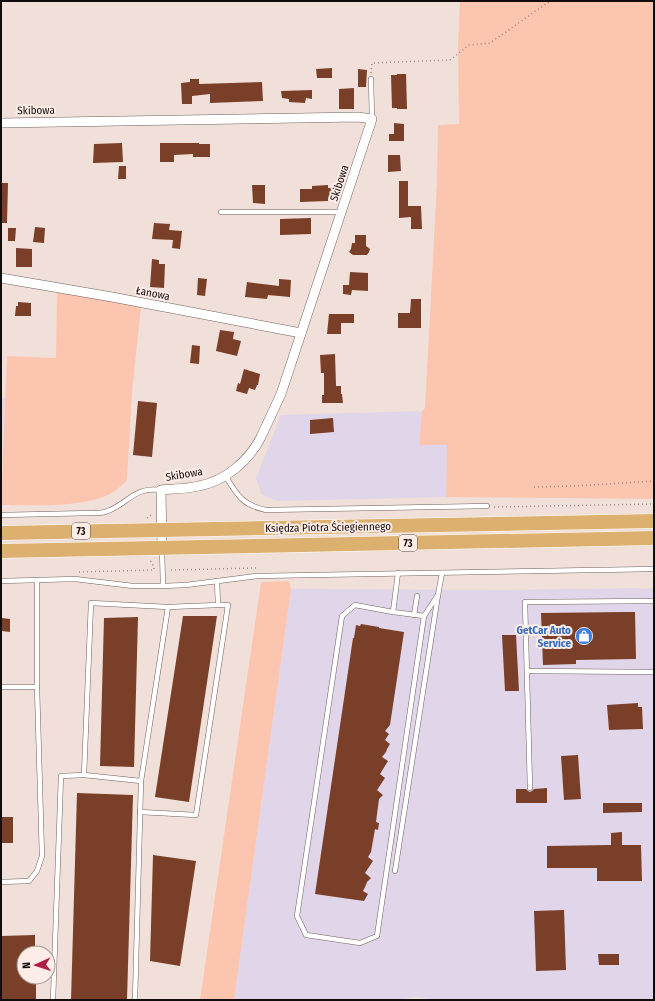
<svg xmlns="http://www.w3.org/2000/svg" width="655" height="1001" viewBox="0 0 655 1001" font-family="'Fira Sans Condensed',sans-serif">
<rect width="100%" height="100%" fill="#f1e0d9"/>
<g fill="#e1d5e9">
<polygon points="1,398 5,398 1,487"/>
<polygon points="422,411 419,445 447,445 446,497 277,501 261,494 256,478 281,415"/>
<polygon points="636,588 642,589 654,588 654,1000 436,1000 416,997 397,1000 234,1000 291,589 504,590"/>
</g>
<g fill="#fcc5b0">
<polygon points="460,1 654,1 654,499 446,497 447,445 419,445 422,411 425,408 437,183 438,125 459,124 458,48"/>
<path d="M57,291L141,307L132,392L127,480C122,485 115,492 108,495C80,508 32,505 1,505L7,356L56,358Z"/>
<polygon points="289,581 291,589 234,1000 200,1000 261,582"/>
</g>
<g fill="#793f28">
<polygon points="332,68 332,78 317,78 316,69"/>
<polygon points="358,69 367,70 366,87 358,87"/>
<polygon points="397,74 406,74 407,109 397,109 397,108 392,108 391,75 397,75"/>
<polygon points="190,79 199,79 199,84 262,82 263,101 210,103 210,94 192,96 192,104 182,104 181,83 190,82"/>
<polygon points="354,88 354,109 339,109 339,89"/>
<polygon points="312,90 312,99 306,98 305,103 289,102 289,99 282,98 281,91"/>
<polygon points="394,123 404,124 404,141 389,141 389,134 394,134"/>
<polygon points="122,143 123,162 93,163 94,144"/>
<polygon points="160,143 199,143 199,144 210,144 210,157 193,157 193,154 174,155 174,162 160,162"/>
<polygon points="388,155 400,155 401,171 388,172"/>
<polygon points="119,166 126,166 126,179 118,179"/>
<polygon points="399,181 408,181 408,206 421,206 422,229 411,229 411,217 399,218"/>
<polygon points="1,183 8,183 7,223 1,223"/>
<polygon points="252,185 265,185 265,204 253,203"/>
<polygon points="328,185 328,188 332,188 332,197 328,198 328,201 300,202 300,189 312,189 312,186"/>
<polygon points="311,218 311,234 280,235 280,219"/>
<polygon points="154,223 170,224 169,230 182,231 180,249 172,248 173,240 152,239"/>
<polygon points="35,227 45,228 44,243 33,242"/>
<polygon points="8,228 16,228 15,241 8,241"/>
<polygon points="355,235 366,235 366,246 370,249 369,252 367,255 353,255 349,252 351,249 352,243 355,243"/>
<polygon points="16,248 32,249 32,267 16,267"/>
<polygon points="152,259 159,260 159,264 165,264 164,288 150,287"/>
<polygon points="350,272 368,273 368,291 352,290 351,295 343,294 343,285 349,285"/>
<polygon points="198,278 207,279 205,296 197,295"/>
<polygon points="279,279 291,280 290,297 268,295 267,299 245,297 247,282 279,286"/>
<polygon points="411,299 421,299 421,328 398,328 398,313 410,313"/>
<polygon points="18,302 31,303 31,316 15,316 16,306 18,306"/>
<polygon points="329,314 354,314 354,323 341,323 341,334 327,334"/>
<polygon points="220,330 234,332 233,339 241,341 237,356 216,351"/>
<polygon points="192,345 200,346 199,364 190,363"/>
<polygon points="335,354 336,386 341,386 341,394 342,394 343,403 322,403 322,395 324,395 324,373 321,373 320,355"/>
<polygon points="244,369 260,374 258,385 257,385 255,390 249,388 247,394 236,391 238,383 240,384"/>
<polygon points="138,401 157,403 152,457 133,455"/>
<polygon points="333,418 334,432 310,434 310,420"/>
<polygon points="626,612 635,612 636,659 576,660 576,664 543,665 541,613"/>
<polygon points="183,616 217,616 189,802 155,797"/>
<polygon points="138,617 134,767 100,766 104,618"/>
<polygon points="2,618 10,619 10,632 2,631"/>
<polygon points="361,624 379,627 379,628 404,632 390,725 385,731 389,734 385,740 390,744 387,749 386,752 382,757 388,761 380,774 385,778 377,790 383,795 379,799 376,822 379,823 378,830 375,829 371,852 368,857 373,861 365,873 371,878 367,882 366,885 363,891 368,894 364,901 315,894 353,638 354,638 356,625 360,626"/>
<polygon points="502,635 516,635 519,691 505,691"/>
<polygon points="638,703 638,707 642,707 643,729 609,730 607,705"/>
<polygon points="578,755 581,799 564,800 561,756"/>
<polygon points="547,788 547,803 516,803 516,789 526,789 528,791 530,792 532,791 534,789"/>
<polygon points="77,793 133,795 127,1000 71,1000"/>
<polygon points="603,803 642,803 642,812 603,813"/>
<rect x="1" y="817" width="12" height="26"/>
<polygon points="622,832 622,845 641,845 642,881 597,881 597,868 547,868 547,846 611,845 611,833"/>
<polygon points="153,855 196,861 180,966 150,961"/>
<polygon points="564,910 566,970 536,971 534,911"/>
<polygon points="35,935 35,953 24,953 24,977 36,977 36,1000 2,1000 1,936"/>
<polygon points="598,954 619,954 619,965 599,965"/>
</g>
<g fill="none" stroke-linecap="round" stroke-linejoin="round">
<defs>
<g id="service">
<polyline points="371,79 372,119"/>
<polyline points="221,212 341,212"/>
<path d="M225,475C237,495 242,505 266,510L487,506"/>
<path d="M1,515L92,513C97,513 101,513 105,512C128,505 133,486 161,490"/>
<polyline points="162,549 163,586"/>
<polyline points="1,581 75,579 133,586 163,586 186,585 257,576 654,569"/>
<polyline points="393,612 424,616 377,936 360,943 306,935 297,916 342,616 355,605 393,612 398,573"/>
<polyline points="414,615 417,596"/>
<polyline points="424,616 438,595 442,573"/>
<polyline points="527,671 654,672"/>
<polyline points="1,687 37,687"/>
<polyline points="84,775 141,781"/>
<polyline points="530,788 525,602 654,601"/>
<polyline points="140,812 196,815 228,605 218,605"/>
<polyline points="395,871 438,595"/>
<polyline points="1,882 29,881 37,871 42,856 37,687 37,580"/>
<polyline points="53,1000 61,776 84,775 91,603 168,607 218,605 217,581"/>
<polyline points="135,1000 141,781 168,607"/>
</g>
<g id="minor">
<path d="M1,123L358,117L372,119L281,394L261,437C249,461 225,481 199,486C186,489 173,489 161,490L162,548"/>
<polyline points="1,278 112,297 301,333"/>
</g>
<g id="primary">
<polyline points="1,533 654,521"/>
<polyline points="1,551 654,538"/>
</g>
</defs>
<use href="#service" stroke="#6f615b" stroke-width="5.5"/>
<use href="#minor" stroke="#6f615b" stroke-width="10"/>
<use href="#primary" stroke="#fff" stroke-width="15"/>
<g stroke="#978b86" stroke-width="1.5" stroke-dasharray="1 3" stroke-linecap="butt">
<polyline points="371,73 372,63 450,60 469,45 490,43 550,1"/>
<polyline points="534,487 573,486 654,481"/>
<polyline points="494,507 654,504"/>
<polyline points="147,518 150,516 153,513"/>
<polyline points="171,570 256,568"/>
<polyline points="79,572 154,570 154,567 150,560"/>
</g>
<use href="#service" stroke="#fff" stroke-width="4.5"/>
<use href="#minor" stroke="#fff" stroke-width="9"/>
<use href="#primary" stroke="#dcb06e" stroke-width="14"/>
</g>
<defs>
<symbol id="shop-disc" viewBox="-11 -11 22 22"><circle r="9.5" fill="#3f7fe0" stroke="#feede7"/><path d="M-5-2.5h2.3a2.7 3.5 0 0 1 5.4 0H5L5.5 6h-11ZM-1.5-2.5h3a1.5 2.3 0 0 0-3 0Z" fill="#fff"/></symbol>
</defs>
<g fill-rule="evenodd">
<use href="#shop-disc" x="574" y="626" width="20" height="20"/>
</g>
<g text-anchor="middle" stroke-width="4" stroke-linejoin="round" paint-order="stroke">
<g fill="#feede7" stroke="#59504d" stroke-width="1">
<rect x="72" y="523" width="18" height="16" rx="3"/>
<rect x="399" y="535" width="18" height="16" rx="3"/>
</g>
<g font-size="10" font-weight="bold" fill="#120d0b">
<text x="81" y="535">73</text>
<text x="408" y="547">73</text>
</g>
<g font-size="11" fill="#120d0b" stroke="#feede7">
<text transform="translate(36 110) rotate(-1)" y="4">Skibowa</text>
<text transform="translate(339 183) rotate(-72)" y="4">Skibowa</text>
<text transform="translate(153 293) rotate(11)" y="4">Łanowa</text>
<text transform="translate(184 474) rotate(-9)" y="4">Skibowa</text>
<text transform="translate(328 527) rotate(-1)" y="4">Księdza Piotra Ściegiennego</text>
</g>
<g font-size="11" font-weight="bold" fill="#366cbe" stroke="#feede7" text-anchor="end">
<text x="571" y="634">GetCar Auto<tspan x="571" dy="13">Service</tspan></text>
</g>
</g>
<rect width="655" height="1001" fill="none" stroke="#120d0b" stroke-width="4"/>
<g transform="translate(36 965) rotate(267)"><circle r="19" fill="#feede7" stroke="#a0938f"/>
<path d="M0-3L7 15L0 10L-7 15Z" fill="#b11e44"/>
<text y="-6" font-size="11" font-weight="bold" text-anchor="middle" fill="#120d0b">N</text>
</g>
</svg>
